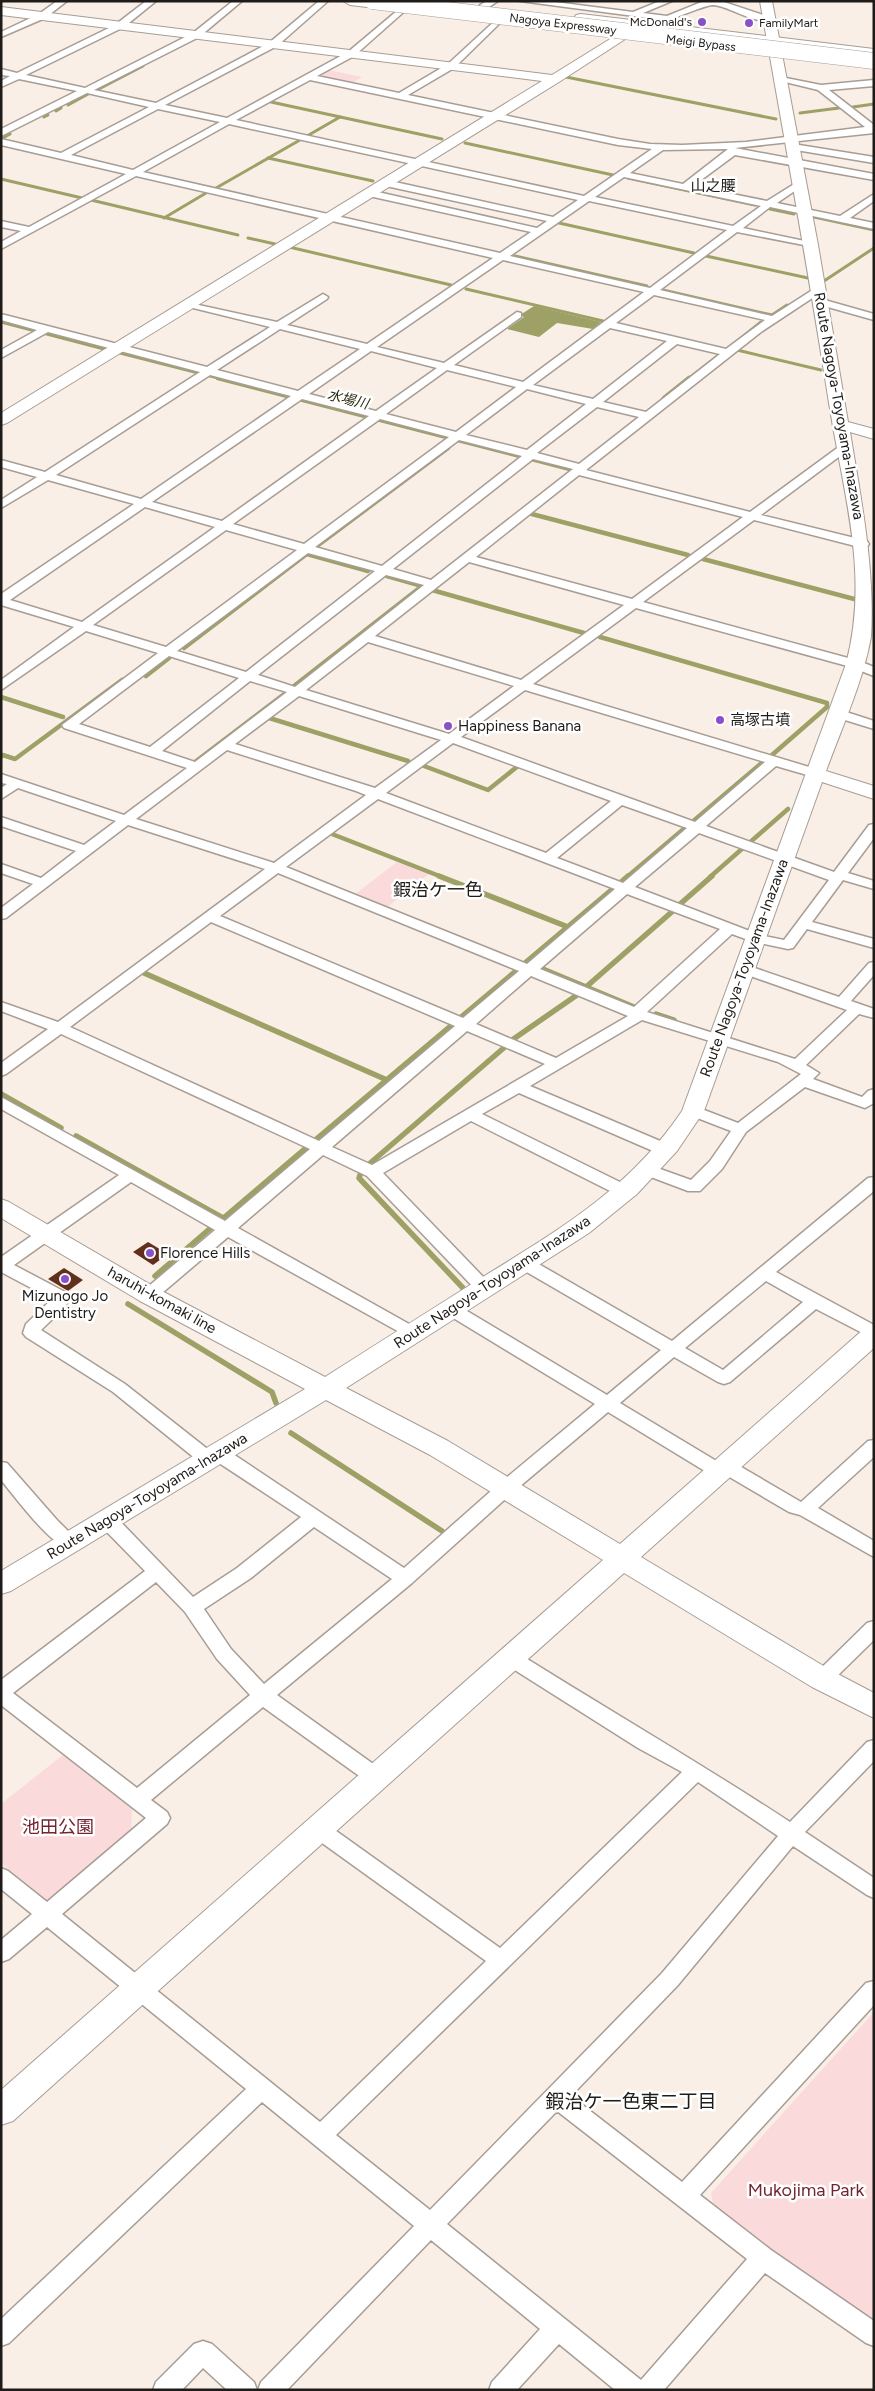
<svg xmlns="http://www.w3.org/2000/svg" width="875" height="2391" viewBox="0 0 875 2391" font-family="Figtree,'Noto Sans JP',sans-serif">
<rect width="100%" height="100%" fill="#f9efe6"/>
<g fill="#fadadb">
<polygon points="329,70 362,77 350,84 318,76"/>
<polygon points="397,862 429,874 386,908 354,895"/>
<polygon points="63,1755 132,1809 131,1834 58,1897 47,1900 1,1863 1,1804"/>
<polygon points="874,2012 874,2322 772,2251 713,2204 711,2193"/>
</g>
<polygon fill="#9ea166" points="534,306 601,322 593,329 557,323 539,337 507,329 524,317 520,315"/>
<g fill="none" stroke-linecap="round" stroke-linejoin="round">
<g stroke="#9ea166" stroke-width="3">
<polyline points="566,77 776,119"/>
<polyline points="97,90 143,66"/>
<polyline points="271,102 442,139"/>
<polyline points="68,105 90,93"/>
<polyline points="853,107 874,104"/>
<polyline points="56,111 61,108"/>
<polyline points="800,113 839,108"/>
<polyline points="44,117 48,115"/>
<polyline points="307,136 340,117"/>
<polyline points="1,139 10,134"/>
<polyline points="465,143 613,175"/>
<polyline points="268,158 373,181"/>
<polyline points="628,178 755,205"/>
<polyline points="1,179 82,198"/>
<polyline points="216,188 300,140"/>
<polyline points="91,200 238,235"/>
<polyline points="770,209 794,214"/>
<polyline points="814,217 874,230"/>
<polyline points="164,218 206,193"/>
<polyline points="559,223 694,253"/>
<polyline points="248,238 275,244"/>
<polyline points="289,247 451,285"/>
<polyline points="515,256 647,286"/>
<polyline points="706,256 808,278"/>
<polyline points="824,281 874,248"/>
<polyline points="466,289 603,321"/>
<polyline points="663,290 772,315 787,305"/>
<polyline points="1,322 104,349"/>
<polyline points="735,343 761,322"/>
<polyline points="737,350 821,370"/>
<polyline points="120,353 222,379"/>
<polyline points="688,379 719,355"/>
</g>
<g stroke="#9ea166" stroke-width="4.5">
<polyline points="218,378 570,469"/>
<polyline points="664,398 689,378"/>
<polyline points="528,513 688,555"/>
<polyline points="317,546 448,448"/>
<polyline points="307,554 368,571"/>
<polyline points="703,559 858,600"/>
<polyline points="432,590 584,633"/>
<polyline points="600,637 827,703 827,707 772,755"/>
<polyline points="184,648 308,553"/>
<polyline points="146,676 169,658"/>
<polyline points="294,686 422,586 387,576"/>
<polyline points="1,697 63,717"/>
<polyline points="266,717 408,761"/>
<polyline points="1,757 3,755 15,759 122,680"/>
<polyline points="195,762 287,692"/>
<polyline points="424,766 488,790 518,766"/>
<polyline points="691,823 764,761"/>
<polyline points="332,834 442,877"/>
<polyline points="748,844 788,809"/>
<polyline points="627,877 686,827"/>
<polyline points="710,877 743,848"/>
</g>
<g stroke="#9ea166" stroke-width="5.5">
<polyline points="439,876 568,927"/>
<polyline points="620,883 628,876"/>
<polyline points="679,905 712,876"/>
<polyline points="525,963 615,887"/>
<polyline points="538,967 634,1007"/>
<polyline points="144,973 387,1080"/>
<polyline points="586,987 674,910"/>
<polyline points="656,1014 674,1020"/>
<polyline points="460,1018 516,971"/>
<polyline points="512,1040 577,995"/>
<polyline points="1,1094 61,1128"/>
<polyline points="76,1136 223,1218"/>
<polyline points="314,1141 453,1024"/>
<polyline points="368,1165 506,1046"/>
<polyline points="361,1172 359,1178 463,1288"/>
<polyline points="220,1221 307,1147"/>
<polyline points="155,1276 213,1226"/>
<polyline points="128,1304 272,1392 276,1403"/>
<polyline points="291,1433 442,1531"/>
</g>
</g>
<g fill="#632f1d">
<polygon points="148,1242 168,1254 153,1265 133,1252"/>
<polygon points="64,1268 83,1280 68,1291 48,1279"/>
</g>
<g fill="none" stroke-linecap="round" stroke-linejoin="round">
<defs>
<g id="street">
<polygon points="57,1 67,1 45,18 1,37 1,32 39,14"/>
<path d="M146,1H156L124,27L26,75L85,88L193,33L233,1H242L199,37L94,90L156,103L269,43L319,1H328L277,46L165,105L227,118L348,52L404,5L408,7L407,9L354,56L317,76L399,93L448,64L499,17L503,19L502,21L454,68L408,95L618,139L650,144L682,145L746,142L865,127L818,90L777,80L781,77L821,85L874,80V86L829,90L874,125V133L735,148L874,174V180L735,155L693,186L767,201L799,181L802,182V186L777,203L840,216L874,194V201L850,218L874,223V229L770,207L743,228L814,243V247L737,232L660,290L772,316L814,289H822L823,291L761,332L586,470L750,512L840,446H848V450L761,515L867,541L869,544L867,547L863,548L754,520L643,602L859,661L874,667V676L851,667L636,608L533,684L819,770L821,773L814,777L776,766L706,826L834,872L869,825L874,824V838L848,873L874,881V889L843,880L812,922L874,939V948L807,929L793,948L788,949L751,941L732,934L647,1012L795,1059L847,1010L739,972L737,969L739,966H749L839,997L869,963L874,962V975L851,1001L874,1009V1018L859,1014L806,1065L819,1073L813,1079L862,1097L868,1091L874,1089V1103L865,1108L805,1087L746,1132L722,1169L700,1191H688L643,1174L641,1170L643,1166L649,1165L691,1180L710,1161L731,1131L687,1114L685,1111L687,1108H699L738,1123L801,1074L778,1062L642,1020L530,1086L672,1146L674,1150L672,1154H660L519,1093L482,1114L632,1188L634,1192L632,1196H620L471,1121L383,1173L490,1284L492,1288L490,1292H478L367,1176L323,1155L238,1228L418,1329L421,1333L418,1337L412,1339L228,1237L155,1299H143L141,1295L143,1291L215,1230L131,1182L14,1265L67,1293L69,1297L66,1306L41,1330L125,1384L210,1451L218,1447L224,1448L404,1568L500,1483L595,1404L445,1313L442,1309L445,1305L451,1303L457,1305L607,1395L661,1350L518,1267L516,1263L518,1259H530L672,1341L868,1178L874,1177V1191L776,1272L874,1325V1339L816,1309L730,1382L724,1384L718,1382L674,1357L620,1403L718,1462L725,1460L731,1461L801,1502L868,1441L874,1440V1457L818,1508L874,1541V1557L800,1515L789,1512L726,1475L719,1477L713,1476L608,1412L512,1493L412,1583L277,1695L383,1771L386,1777L383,1783L376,1785L369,1783L263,1707L151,1800L167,1812L170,1818L167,1824L62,1914L320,2122L486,1961L311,1835L308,1829L311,1823L318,1821L325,1823L500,1948L682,1772L638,1748L502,1662L499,1657L502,1652L509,1650L516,1652C607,1709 700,1763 790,1822L867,1742L874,1740V1761L805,1832L874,1878V1898L867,1895L793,1846L678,1985L571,2096L682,2182L866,1983L874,1981V2005L700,2195L771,2250L874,2321V2346L866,2343L765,2273L664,2390H615L559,2344L517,2390H489L492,2382L540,2329L431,2240L287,2390H258L261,2382L414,2226L262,2102L9,2343L1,2346V2319L246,2089L47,1927L9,1959L1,1962V1940L32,1914L1,1889V1868L8,1871L47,1902L146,1818L1,1705V1680L145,1571L100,1525L98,1520L100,1515L107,1513L114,1515L193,1597L237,1568L301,1517L216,1461L214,1464L208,1465L202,1464L113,1392L26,1337L23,1333L26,1324L52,1299L1,1272V1257L119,1175L1,1109V1097L225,1221L310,1149L61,1034L6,1074L1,1076V1063L48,1029L1,1011V1002L58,1022L265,869L128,825L6,918L1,919V908L33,884L1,873V864L41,878L76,851L1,826V817L84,845L116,821L18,788L1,799V788L7,784L1,783V774L124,815L187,768L64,728L62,725L158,653L86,631L1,690V680L74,627L1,605V594L134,504L48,480L1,508V500L37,477L1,467V460L45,472L200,372L48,332L1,358V350L37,330L1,320V314L207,367L270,327L185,306V302L277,322L323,294L328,297L327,299L287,325L367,344L493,258L136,176L1,249V242L21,231L1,227V221L29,227L126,174L1,145V139L61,153L149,107L87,93L1,136V129L77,91L19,79L1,87V81L10,76L1,75V69L17,73L115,25ZM310,80L618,145L652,149L584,196L236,120ZM158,109L220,122L133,170L71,155ZM229,124L578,200L553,217L386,180L381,183L386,186L547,221L537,228L369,190L364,193L369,196L531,232L500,253L143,172ZM728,149L683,184L630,173L663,150ZM624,177L761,206L733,226L595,197ZM589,201L727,230L650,288L510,256ZM503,260L644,292L523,382L454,365L521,317V313L517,312L444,363L377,347ZM654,295L765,320L726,349L616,323ZM610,328L667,341L593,399L533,385ZM280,329L360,349L298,391L217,370ZM677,344L720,354L646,412L603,402ZM371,351L437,368L376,411L309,394ZM447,370L516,387L456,432L386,414ZM210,375L291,396L141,499L56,475ZM527,389L586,404L527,450L466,435ZM302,399L369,416L222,521L152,502ZM597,407L639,417L579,464L537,453ZM380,419L449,437L304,544L233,524ZM459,440L522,456L382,566L315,547ZM533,459L573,469L431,580L393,569ZM579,475L743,517L632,599L476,557ZM145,507L215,527L82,622L10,600ZM226,530L297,550L166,647L93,625ZM308,553L375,571L246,672L177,651ZM469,562L624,605L521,680L375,636ZM386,575L424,585L295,687L258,675ZM368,642L514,686L449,734L306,690ZM169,656L239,678L150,747L79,724ZM250,681L287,692L195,762L162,751ZM525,690L765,762L695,822L461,737ZM299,696L441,740L375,788L235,744ZM453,743L611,801L546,853L386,793ZM227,750L356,791L366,795L274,863L136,819ZM378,799L615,889L527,964L286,867ZM622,805L687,828L623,883L557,858ZM699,833L829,880L784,940L760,935L635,887ZM278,873L519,971L463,1018L220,916ZM627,894L720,929L634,1007L540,969ZM211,922L455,1026L319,1141L70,1027ZM531,976L628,1016L556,1058L476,1024ZM467,1031L545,1064L372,1165L332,1147ZM766,1281L803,1302L723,1370L685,1348ZM314,1527L392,1579L264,1684L231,1649L204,1609L251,1578ZM156,1582L185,1612L217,1659L250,1695L137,1788L13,1693ZM698,1782L778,1836L662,1973L430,2210L336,2135ZM557,2111L747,2259L641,2380L447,2224Z"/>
<polygon points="487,1 498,1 486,9 480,9 480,5"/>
<path d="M520,1H547L633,12L660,1H672L643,13L667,16L704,1H721L772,18C759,28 728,5 713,5C701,6 670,21 657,24L653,22L657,19Z"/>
<polygon points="793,144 874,157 874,163 790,149 788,147"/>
<polygon points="821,299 874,314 874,320 817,304 817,300"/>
<polygon points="837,709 874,721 874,729 832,716 831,713 832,710"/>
<path d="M1,1462L7,1463L57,1520L79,1542L77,1547C72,1548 69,1549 65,1547C45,1538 16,1498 1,1480Z"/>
<polygon points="874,1621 874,1640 829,1684 822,1687 815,1684 812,1679 815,1674 867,1623"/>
<polygon points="203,2341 212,2344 254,2382 257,2390 227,2390 203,2368 182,2390 153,2390 156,2382 194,2344"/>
</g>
<g id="secondary">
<path d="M760,1H772L818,245L848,422L874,429V439L850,432C861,499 875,568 871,637C863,682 842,727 826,771L874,786V799L822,782L704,1111L677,1151L637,1194L589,1233L346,1388L448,1441L620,1544L865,1328L874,1326V1348L641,1557L832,1671L874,1693V1718L812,1687L624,1573L13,2121L1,2125V2090L603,1560L430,1455L326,1400L11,1591L1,1594V1571L305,1389L140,1301L1,1218V1199L9,1202L158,1289L325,1377C378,1343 432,1309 486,1275C562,1228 631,1187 682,1111L846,664C870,574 843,493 829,403C808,269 784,135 760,1Z"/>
<polygon points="1,7 552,75 623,31 631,31 633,34 559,82 7,423 1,425 1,413 542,81 1,15"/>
</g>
<g id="highway">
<polygon points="343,1 387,1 406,4 408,7 401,11 350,5"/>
<polygon points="581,14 874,49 874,57 576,21 574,18 576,15"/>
</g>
</defs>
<use href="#street" stroke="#a79d95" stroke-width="3"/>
<use href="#secondary" stroke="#a79d95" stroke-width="2"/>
<use href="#highway" stroke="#a79d95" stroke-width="2"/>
<use href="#street" fill="#fff" fill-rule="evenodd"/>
<use href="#secondary" fill="#fff" fill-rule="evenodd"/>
<use href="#highway" fill="#fff" fill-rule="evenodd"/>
<defs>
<polyline id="highway-bridge" points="372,1 874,61"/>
</defs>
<use href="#highway-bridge" stroke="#a79d95" stroke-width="17" stroke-linecap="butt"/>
<use href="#highway-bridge" stroke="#fff" stroke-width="16"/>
</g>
<g fill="#8a50c6" stroke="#fff" stroke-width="2">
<circle cx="702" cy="22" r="5"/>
<circle cx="749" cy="23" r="5"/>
<circle cx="720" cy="720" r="5"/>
<circle cx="448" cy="726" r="5"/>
<circle cx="150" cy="1253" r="5"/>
<circle cx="65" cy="1279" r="5"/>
</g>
<g text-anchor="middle" stroke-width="5" stroke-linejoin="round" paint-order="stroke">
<g font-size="12" fill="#1e1b18" stroke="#fff" text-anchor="end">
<text x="692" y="26">McDonald's</text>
<text x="759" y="27" text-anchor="start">FamilyMart</text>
</g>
<g font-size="12" fill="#1e1b18" stroke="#fff">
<text transform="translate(563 24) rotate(7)" y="4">Nagoya Expressway</text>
<text transform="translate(701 43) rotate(7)" y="4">Meigi Bypass</text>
</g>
<g font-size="14" font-style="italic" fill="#2b2c10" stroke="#fff">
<text transform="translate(348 399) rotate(14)" y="5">水場川</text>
</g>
<g font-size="15" fill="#1e1b18" stroke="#fff">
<text x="713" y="191">山之腰</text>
</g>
<g font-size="15" fill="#1e1b18" stroke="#fff">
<text transform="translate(839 406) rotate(80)" y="5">Route Nagoya-Toyoyama-Inazawa</text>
<text transform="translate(744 968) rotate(-70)" y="5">Route Nagoya-Toyoyama-Inazawa</text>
<text transform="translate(492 1282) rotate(-33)" y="5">Route Nagoya-Toyoyama-Inazawa</text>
<text transform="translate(162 1300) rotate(29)" y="5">haruhi-komaki line</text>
<text transform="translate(147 1496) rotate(-31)" y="5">Route Nagoya-Toyoyama-Inazawa</text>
</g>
<g font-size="15" fill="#1e1b18" stroke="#fff" text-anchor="start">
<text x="730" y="725">高塚古墳</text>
<text x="458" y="731">Happiness Banana</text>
<text x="160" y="1258">Florence Hills</text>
<text x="65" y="1301" text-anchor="middle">Mizunogo Jo<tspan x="65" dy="17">Dentistry</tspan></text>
</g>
<g font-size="18" fill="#1e1b18" stroke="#fff">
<text x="438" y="896">鍜治ケ一色</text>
</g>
<g font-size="18" fill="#732430" stroke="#fff">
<text x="58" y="1833">池田公園</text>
<text x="806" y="2196">Mukojima Park</text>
</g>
<g font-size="19" fill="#1e1b18" stroke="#fff">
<text x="631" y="2108">鍜治ケ一色東二丁目</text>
</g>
</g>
<rect width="875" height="2391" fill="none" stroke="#1e1b18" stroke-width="5"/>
</svg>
